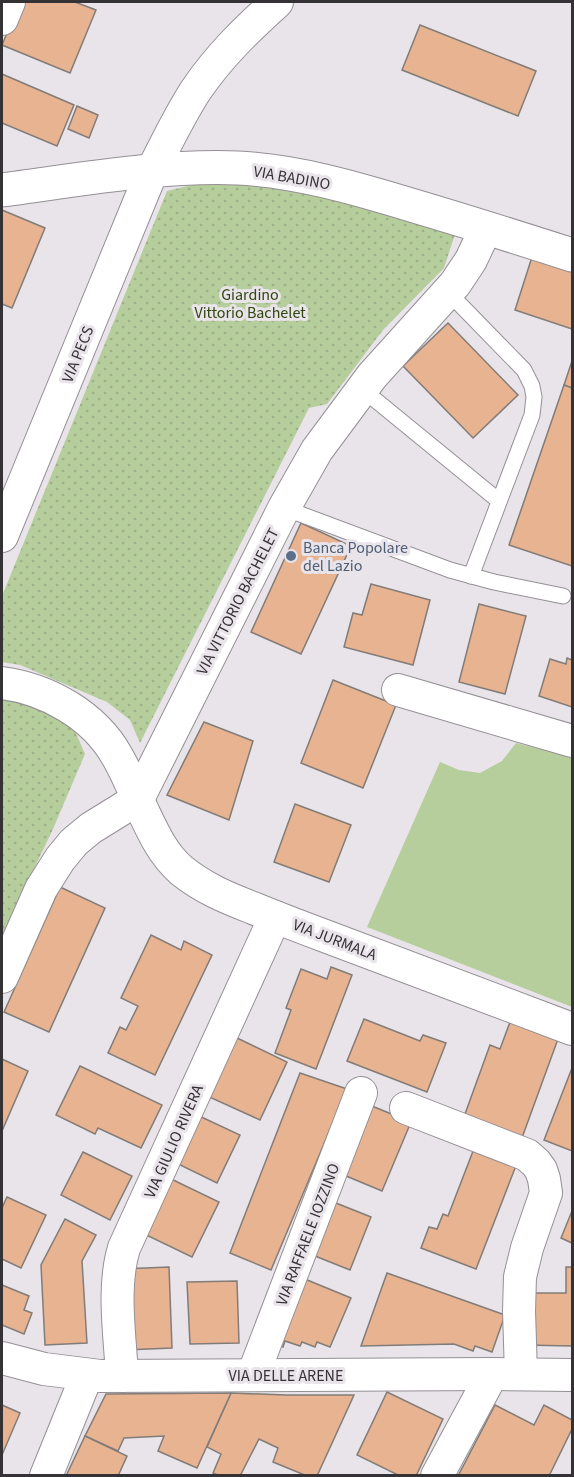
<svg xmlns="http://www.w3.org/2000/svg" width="574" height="1477" viewBox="0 0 574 1477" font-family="'Source Sans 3',sans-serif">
<defs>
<pattern id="park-dots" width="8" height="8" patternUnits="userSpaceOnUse" patternTransform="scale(1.5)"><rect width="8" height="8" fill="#b6cd9c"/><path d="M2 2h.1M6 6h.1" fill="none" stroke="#9db087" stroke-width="1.8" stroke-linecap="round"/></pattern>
</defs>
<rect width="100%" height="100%" fill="#e9e4ea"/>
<polygon fill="#b6cd9c" points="516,743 572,757 572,1007 367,927 440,762 459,770 480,773 502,761"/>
<g fill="url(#park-dots)">
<polygon points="212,180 319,193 455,234 444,268 383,330 327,404 309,408 140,743 130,720 107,702 20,665 2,662 2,596 167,191"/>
<polygon points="2,698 12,699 42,708 72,724 85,754 53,829 2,936"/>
</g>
<g fill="#e7b391" stroke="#827c78" stroke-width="1.5">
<polygon points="20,2 75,2 96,10 70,73 2,45"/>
<polygon points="420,25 536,71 518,116 402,70"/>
<polygon points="2,74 74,105 57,146 2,123"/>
<polygon points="77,106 98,115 89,138 68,129"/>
<polygon points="2,210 45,228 12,308 2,304"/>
<polygon points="532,257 572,271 572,329 515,310"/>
<polygon points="448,323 518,395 473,438 403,366"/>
<polygon points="572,361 572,388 564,385"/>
<polygon points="564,385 572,388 572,566 509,545"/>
<polygon points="301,523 351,546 301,654 251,632"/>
<polygon points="371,584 430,600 413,665 344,647 353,613 362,615"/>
<polygon points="479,604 526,616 505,694 459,682"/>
<polygon points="567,658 572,660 572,707 539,696 550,659 566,664"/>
<polygon points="333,680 396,705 363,788 301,763"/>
<polygon points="204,722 253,741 229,820 167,795"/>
<polygon points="295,804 351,825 329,882 274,862"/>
<polygon points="60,887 105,908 49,1032 4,1012"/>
<polygon points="151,935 181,950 184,941 212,955 155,1075 108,1053 120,1027 126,1030 138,1006 121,998"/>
<polygon points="331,967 352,975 316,1069 275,1053 291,1010 286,1008 301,969 327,979"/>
<polygon points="364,1019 420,1041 423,1035 446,1043 427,1092 347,1061"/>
<polygon points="510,1022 558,1039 519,1146 461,1125 490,1045 500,1049"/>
<polygon points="235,1037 287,1062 260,1120 207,1096"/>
<polygon points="2,1059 28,1071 2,1131"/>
<polygon points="80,1066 162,1105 141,1148 98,1128 95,1134 56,1115"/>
<polygon points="572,1068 572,1151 544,1140"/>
<polygon points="300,1073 347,1089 271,1270 230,1253"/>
<polygon points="367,1104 411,1122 382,1191 339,1173"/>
<polygon points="195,1114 240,1135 217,1183 172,1161"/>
<polygon points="475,1146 517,1163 476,1269 421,1248 429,1227 437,1229 443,1214 448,1216"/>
<polygon points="83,1152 132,1176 110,1220 61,1195"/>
<polygon points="167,1177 219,1202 192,1257 140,1232"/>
<polygon points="7,1197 46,1215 21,1268 2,1259 2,1208"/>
<polygon points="326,1199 371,1217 350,1270 305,1252"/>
<polygon points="572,1211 572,1243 561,1238"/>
<polygon points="65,1219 96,1235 82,1261 87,1343 45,1345 41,1265"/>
<polygon points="169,1267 172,1348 125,1350 121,1269"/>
<polygon points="566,1267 572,1267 572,1346 523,1345 528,1293 566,1293"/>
<polygon points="387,1273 505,1315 492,1352 475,1346 473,1351 454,1344 361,1346"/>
<polygon points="295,1275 351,1298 330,1347 317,1342 315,1347 302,1342 300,1346 285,1341 283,1347 268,1341"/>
<polygon points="237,1281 239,1343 190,1344 187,1282"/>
<polygon points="2,1285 29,1296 24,1310 32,1313 24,1334 2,1325"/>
<polygon points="387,1392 443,1419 416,1476 400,1476 357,1455"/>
<polygon points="231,1393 286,1395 354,1395 317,1476 307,1476 273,1462 278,1448 259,1439 240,1476 220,1476 213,1473 221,1454 207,1447"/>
<polygon points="231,1393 197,1468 158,1451 164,1436 124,1438 118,1451 85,1436 106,1394"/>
<polygon points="2,1405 20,1413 2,1455"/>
<polygon points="495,1405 534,1425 544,1405 572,1420 572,1429 549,1476 458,1476"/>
<polygon points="85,1436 127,1456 118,1476 66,1476"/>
</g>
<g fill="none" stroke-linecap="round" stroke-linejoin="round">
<defs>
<g id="service">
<polyline points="448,292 524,370 532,386 534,397 532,415 471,576"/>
<polyline points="362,389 499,501"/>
<polyline points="284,508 450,570 494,582 563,596"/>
</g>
<g id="minor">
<polyline points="2,19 9,2"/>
<path d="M2,536L152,171C166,144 179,116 196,90C219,56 247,29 277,2"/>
<path d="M2,683C47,689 94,715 117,756C127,773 134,791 142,809C153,832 162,853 181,870C203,888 227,898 253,908C277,918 301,927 325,936C408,967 490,998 572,1029"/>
<polyline points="398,690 572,741"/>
<polyline points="2,977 41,889 60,859 74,842 91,828 138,799 284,508 317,450 372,376 455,284 471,260 486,228"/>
<polyline points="406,1108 527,1155 536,1163 541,1170 544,1179 546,1193 527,1248 520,1277 519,1311 521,1374"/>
<polyline points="2,1358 44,1369 100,1376 492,1374 572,1375"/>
<polyline points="253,1375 361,1093"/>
<path d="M122,1376C120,1335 112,1287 124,1248L275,917"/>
<polyline points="46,1476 87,1375"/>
<polyline points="437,1476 492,1374"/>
</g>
<path id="tertiary" d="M2,190C78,180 160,165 238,168C297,171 355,188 411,205C465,221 519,238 572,255"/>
</defs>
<use href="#service" stroke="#949095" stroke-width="17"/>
<use href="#minor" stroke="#949095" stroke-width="34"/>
<use href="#tertiary" stroke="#949095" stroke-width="35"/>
<use href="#service" stroke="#fff" stroke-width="15"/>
<use href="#minor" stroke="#fff" stroke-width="32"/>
<use href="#tertiary" stroke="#fff" stroke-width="33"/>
</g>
<circle fill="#5c6f8a" stroke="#e9e4ea" stroke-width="2" cx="291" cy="556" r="6"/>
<g text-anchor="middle" stroke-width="6" stroke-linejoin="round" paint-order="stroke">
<g font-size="16" fill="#343234" stroke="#e9e4ea">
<text transform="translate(292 177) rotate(10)" y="6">VIA BADINO</text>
<text transform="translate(77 354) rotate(-68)" y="6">VIA PECS</text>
<text transform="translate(237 601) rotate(-63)" y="6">VIA VITTORIO BACHELET</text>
<text transform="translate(335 939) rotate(21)" y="6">VIA JURMALA</text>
<text transform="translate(173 1141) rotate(-66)" y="6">VIA GIULIO RIVERA</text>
<text transform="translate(307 1234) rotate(-69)" y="6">VIA RAFFAELE IOZZINO</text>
<text x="286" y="1381">VIA DELLE ARENE</text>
</g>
<g font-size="16" fill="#31460d" stroke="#e9e4ea">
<text x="250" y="300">Giardino<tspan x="250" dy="18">Vittorio Bachelet</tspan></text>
</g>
<g font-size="16" fill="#4e5e75" stroke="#e9e4ea" text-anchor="start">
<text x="303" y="553">Banca Popolare<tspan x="303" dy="18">del Lazio</tspan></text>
</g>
</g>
<rect width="574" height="1477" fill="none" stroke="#343234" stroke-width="6"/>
</svg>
